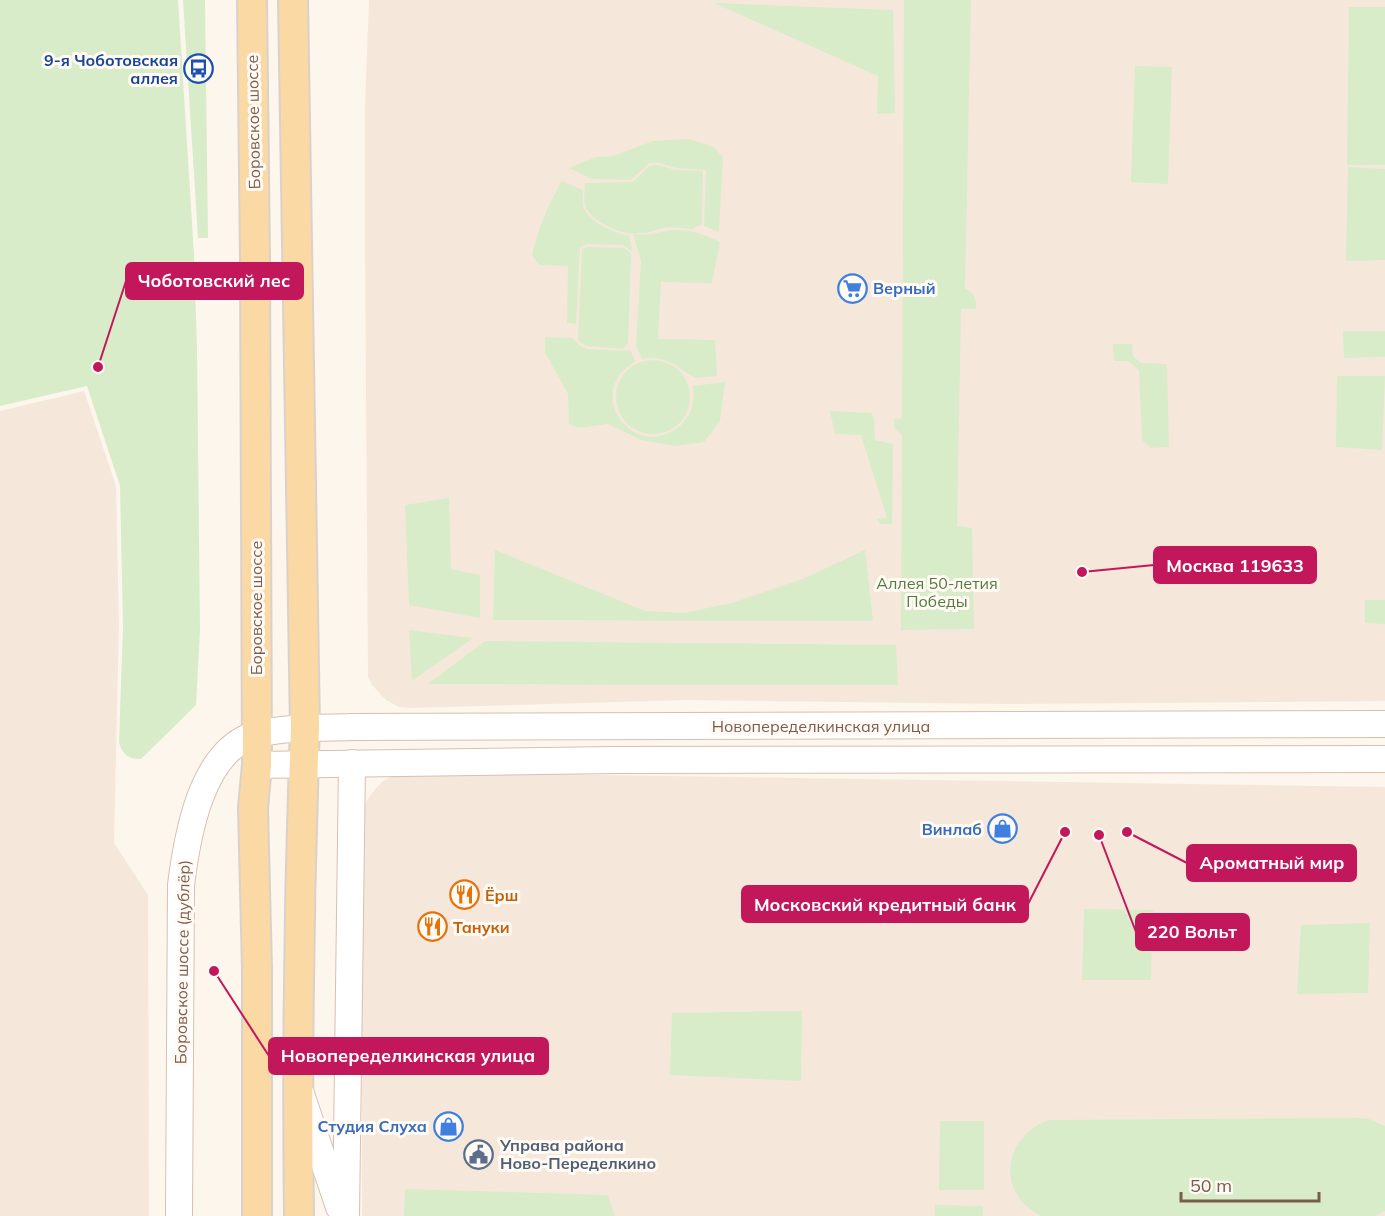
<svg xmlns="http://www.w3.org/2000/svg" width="1385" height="1216" viewBox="0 0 1385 1216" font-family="Mulish,sans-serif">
<rect width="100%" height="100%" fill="#fdf6ec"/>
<g fill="#f5e8da">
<polygon points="369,0 1385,0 1385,701 1005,704 686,700 412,708 399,707 386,700 372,685 368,677 365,247 365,105"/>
<polygon points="84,391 116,486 119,625 114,843 148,895 149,1216 0,1216 0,411"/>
<polygon points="473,773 1385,787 1385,1216 362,1216 362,821 363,809 367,800 377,787 383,781 395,775"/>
</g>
<g fill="#d8ecc9">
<path d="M0,0H178L194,255L197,348L200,630L196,705L141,759C128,759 123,755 119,743L123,626L120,486L87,386L0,406Z"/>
<polygon points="183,0 205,0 208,238 198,238"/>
<path d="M904,0H971L965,288C974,294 977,297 976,309H961L957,526L972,528L974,629L901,630L902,435L894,427V419L902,418Z"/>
<polygon points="714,3 893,10 895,113 877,114 878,76"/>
<polygon points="1349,7 1385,7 1385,165 1347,165"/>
<polygon points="1135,66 1172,67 1168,184 1131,182"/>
<polygon points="689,139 713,147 723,157 719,232 704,226 706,170 676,168 659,163 649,163 631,180 592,179 569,168 596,157 613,156 653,141"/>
<path d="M650,165H659L675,170L703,171L702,224L693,229L667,227L646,233H635C650,238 663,229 678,230C694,230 706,235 720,242L712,283L661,282L658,339L715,340L717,376L696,378C677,368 665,353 642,359L636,346L641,261L633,233C620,235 590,220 585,206C583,200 585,189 585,183L633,182Z"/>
<polygon points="1348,167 1385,169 1385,260 1346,261"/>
<path d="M562,181L583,190C583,196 582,204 584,209C591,223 615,233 629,236L633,252L623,245L586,244L580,247L576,324L567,323L568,266L539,265L532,255C538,228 548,205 562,181Z"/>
<polygon points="588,247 624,248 631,253 628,343 623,349 586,346 578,340 582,249"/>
<polygon points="1343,331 1385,331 1385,357 1344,358"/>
<path d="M545,337L573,338L580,346L588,349L627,351L630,349L635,361C631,365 625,369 621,373C593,407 641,462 682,424C692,414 695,400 693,386L725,382L720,421L704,442L676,446L641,440L608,424L578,428L569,424L568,394L545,352Z"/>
<polygon points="1113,344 1132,344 1133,356 1141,363 1167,364 1169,447 1151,448 1142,440 1139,370 1128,361 1114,361"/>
<circle cx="653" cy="397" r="37"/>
<polygon points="1337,376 1385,376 1382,450 1336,447"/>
<polygon points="830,411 871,413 874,419 875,440 893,444 892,524 880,524 877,519 887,518 861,435 835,434"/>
<polygon points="449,498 451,569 480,575 480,618 409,605 405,505"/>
<polygon points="495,550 645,611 685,613 735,602 805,578 865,550 873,621 493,620"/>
<polygon points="1365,600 1385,600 1385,624 1365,623"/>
<polygon points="409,630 473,638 412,681"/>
<polygon points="485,641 896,645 898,685 428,684"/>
<polygon points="1084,909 1153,910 1151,980 1082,980"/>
<polygon points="1370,923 1368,993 1297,994 1301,925"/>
<polygon points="802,1011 801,1081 670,1075 672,1013"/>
<path d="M1358,1118L1369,1119L1385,1126V1211L1375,1216H1041C995,1193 1003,1136 1049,1120Z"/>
<polygon points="940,1121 984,1121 984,1190 939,1190"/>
<polygon points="405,1189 608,1195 615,1216 404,1216"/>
<polygon points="935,1205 983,1206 983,1216 935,1216"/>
</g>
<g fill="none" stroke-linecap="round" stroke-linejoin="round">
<defs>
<g id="secondary">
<polyline points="257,765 614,760 1385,759"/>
<polyline points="301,1094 339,1207"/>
<path d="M179,1216L181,885C187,837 201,749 257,734C287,727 323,728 353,727L1385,724"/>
<polyline points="346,1216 352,763"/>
</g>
<g id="primary">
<polyline points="252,0 255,259 257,765 253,808 257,969 257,1216"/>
<path d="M293,0L305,728C299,891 297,1053 299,1216"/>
</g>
</defs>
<use href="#secondary" stroke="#d6c0b0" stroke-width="28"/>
<use href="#primary" stroke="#dad1cd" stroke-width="32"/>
<use href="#secondary" stroke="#fff" stroke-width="26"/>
<use href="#primary" stroke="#fbd9a5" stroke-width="28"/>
</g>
<defs>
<symbol id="bus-ring" viewBox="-11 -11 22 22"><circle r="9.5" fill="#fffaf3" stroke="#1a4fb4" stroke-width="1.5"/><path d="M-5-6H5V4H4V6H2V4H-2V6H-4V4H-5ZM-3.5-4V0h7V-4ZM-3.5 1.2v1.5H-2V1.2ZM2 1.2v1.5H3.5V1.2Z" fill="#1a4fb4"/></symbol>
<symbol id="supermarket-ring" viewBox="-11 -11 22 22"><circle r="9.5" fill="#fffaf3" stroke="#3f7fe0" stroke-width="1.5"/><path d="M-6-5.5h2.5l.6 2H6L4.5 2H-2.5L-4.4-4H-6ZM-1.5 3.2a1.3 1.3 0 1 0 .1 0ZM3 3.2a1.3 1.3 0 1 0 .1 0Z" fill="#3f7fe0"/></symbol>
<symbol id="shop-ring" viewBox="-11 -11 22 22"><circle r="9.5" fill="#fffaf3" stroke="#3f7fe0" stroke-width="1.5"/><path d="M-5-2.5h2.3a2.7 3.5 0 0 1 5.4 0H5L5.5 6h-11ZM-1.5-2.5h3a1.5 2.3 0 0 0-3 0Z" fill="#3f7fe0"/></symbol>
<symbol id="restaurant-ring" viewBox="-11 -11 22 22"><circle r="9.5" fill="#fffaf3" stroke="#e8710a" stroke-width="1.5"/><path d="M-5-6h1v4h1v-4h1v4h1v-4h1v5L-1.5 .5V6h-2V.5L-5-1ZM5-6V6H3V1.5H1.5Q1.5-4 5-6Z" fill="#e8710a"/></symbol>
<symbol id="civic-ring" viewBox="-11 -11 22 22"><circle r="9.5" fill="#fffaf3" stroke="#5c6f8a" stroke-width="1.5"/><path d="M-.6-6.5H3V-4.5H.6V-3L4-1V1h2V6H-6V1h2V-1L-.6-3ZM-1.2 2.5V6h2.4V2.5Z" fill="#5c6f8a"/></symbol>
</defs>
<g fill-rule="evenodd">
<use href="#bus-ring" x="182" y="52" width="33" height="33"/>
<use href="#supermarket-ring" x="836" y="272" width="33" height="33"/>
<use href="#shop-ring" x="986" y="812" width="33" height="33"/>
<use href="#restaurant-ring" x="448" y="878" width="33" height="33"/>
<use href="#restaurant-ring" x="416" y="910" width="33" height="33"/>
<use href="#shop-ring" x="432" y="1110" width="33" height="33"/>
<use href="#civic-ring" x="462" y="1138" width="33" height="33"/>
</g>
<g text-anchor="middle" stroke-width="6" stroke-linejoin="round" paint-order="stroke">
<g font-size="16" font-weight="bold" fill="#164399" stroke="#fffaf3" text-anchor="end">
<text x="178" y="66">9-я Чоботовская<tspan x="178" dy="18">аллея</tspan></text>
</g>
<g font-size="16" fill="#7a5c4d" stroke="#fffaf3">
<text transform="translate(253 122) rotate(-91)" y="6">Боровское шоссе</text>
<text transform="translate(256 608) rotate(-90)" y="6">Боровское шоссе</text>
<text x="821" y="732">Новопеределкинская улица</text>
<text transform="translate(182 962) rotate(-89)" y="6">Боровское шоссе (дублёр)</text>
</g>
<g font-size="16" font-weight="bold" fill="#366cbe" stroke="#fffaf3" text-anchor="end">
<text x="873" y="294" text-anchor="start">Верный</text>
<text x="982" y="835">Винлаб</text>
<text x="427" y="1132">Студия Слуха</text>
</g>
<g font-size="16" fill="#537a41" stroke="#fffaf3">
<text x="937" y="589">Аллея 50-летия<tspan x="937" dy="18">Победы</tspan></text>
</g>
<g font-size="16" font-weight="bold" fill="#c56008" stroke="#fffaf3" text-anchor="start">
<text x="485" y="901">Ёрш</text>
<text x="453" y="933">Тануки</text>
</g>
<g font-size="16" font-weight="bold" fill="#4e5e75" stroke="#fffaf3" text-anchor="start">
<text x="500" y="1151">Управа района<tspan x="500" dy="18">Ново-Переделкино</tspan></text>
</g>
</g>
<path fill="none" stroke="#c2185b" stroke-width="2" d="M98 367L126 281M1082 572L1154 565M1127 832L1187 863M1065 832L1028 904M1099 835L1136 932M214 971L269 1056"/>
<g fill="#c2185b" stroke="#fffaf3" stroke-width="2">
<circle cx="98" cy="367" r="6"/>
<circle cx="1082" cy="572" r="6"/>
<circle cx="1127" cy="832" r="6"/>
<circle cx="1065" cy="832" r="6"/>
<circle cx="1099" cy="835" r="6"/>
<circle cx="214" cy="971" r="6"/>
</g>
<g fill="#c2185b" stroke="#c2185b" stroke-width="2">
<rect x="126" y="263" width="177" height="36" rx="6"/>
<rect x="1154" y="547" width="162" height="36" rx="6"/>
<rect x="1187" y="845" width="169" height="36" rx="6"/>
<rect x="742" y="886" width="286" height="36" rx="6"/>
<rect x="1136" y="914" width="113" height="36" rx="6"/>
<rect x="269" y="1038" width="279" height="36" rx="6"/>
</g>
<g font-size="18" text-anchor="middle" font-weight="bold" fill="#fff">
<text x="214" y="287">Чоботовский лес</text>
<text x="1235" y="572">Москва 119633</text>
<text x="1272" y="869">Ароматный мир</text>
<text x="885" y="911">Московский кредитный банк</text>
<text x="1192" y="938">220 Вольт</text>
<text x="408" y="1062">Новопеределкинская улица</text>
</g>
<path d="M1181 1192v9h138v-9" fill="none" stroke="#7a5c4d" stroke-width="3"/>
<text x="1190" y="1192" font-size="18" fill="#7a5c4d" stroke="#fffaf3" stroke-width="4.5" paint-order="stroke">50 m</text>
</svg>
